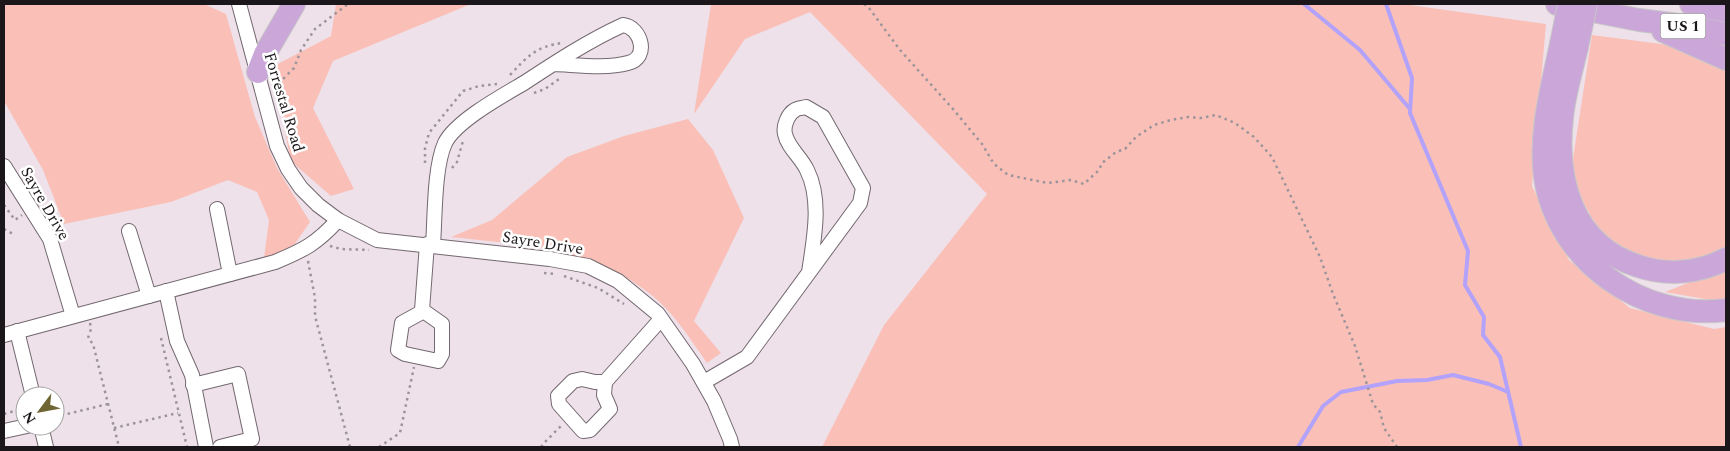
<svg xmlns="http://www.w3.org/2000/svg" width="1730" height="451" viewBox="0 0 1730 451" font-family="Spectral,serif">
<rect width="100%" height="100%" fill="#eee1ea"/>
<g fill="#fac0b8">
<polygon points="4,4 204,4 226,14 255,117 277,168 310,222 292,248 264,258 269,220 257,192 228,180 171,202 64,224 43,170 4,101"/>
<polygon points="336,4 471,4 333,61 313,108 354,189 331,196 293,163 289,152 272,67 331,36"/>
<polygon points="711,4 1403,4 1546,24 1532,186 1569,260 1630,308 1714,329 1726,327 1726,447 822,447 884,325 987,194 810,12 745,39 694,114"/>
<polygon points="1592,35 1669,45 1726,70 1726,248 1699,263 1643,259 1600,233 1570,178"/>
<path d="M688,119L713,150L744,218L694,321L721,353L707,363C690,339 673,311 649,293C589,247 523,245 451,237L492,220L567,157L624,136Z"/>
<polygon points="1726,268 1726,300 1721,302 1665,292"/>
</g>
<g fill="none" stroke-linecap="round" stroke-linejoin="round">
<g stroke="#b2a2fa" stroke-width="4">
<polyline points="1304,4 1360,50 1410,109"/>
<polyline points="1386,4 1412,78 1410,113 1468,251 1465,285 1484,317 1483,335 1500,357 1521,447"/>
<polyline points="1298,447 1323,406 1341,392 1397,381 1427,380 1453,375 1489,384 1508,392"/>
</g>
<defs>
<g id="minor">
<polyline points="239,4 277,146 288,169 301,188 318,205 338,220 377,240 550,259 588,266 618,281 658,314 693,364 714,401 730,439 732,447"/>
<polyline points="4,166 50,239 73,316"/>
<polyline points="217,209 230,274"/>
<polyline points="129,231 149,296"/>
<path d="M433,245C435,218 434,167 445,143C456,121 502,96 524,83C556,62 588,41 623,25C641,27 650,58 628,63C605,69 578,65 554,64"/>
<polyline points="166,291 177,341 192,375 206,447"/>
<polygon points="422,310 442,324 442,354 438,361 405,354 398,350 402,323 422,312"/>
<polyline points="422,310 427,244"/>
<polyline points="17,331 33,396"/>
<path d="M4,335L275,262C304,250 316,244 338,220"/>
<polygon points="582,379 595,382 605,382 604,395 610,409 590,430 583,431 559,404 558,396 573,381"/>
<polyline points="605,382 661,319"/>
<path d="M704,382L747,357L860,203L863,188L823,117L806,107C803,108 797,108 795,110C788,114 783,126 785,134C788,148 801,157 807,170C822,200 814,239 809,272"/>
<polyline points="193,385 238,374 252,439 220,447"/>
<polyline points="41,426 46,447"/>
<polyline points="4,431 27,426"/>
</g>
<g id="trunk">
<polyline points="1557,4 1639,20 1687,26 1726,34"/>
<polyline points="1691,4 1726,11"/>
<polyline points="1663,31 1726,59"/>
<path d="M1561,44C1552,87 1539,133 1545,177C1557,261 1643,321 1726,310"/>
<path d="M1577,47C1572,70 1564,94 1562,118C1555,180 1572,245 1638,266C1667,276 1699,273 1726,259"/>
<polyline points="258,72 265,54 294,4"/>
</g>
</defs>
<use href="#minor" stroke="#73686f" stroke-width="16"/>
<use href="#trunk" stroke="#c8c7c8" stroke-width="24"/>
<g stroke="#9d949a" stroke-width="2.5" stroke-dasharray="2.5 4" stroke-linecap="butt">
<polyline points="864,4 869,8 900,50 953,109 982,144 994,164 1008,175 1048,183 1071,180 1084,184 1099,170 1102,163 1116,152 1125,149 1136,137 1154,125 1171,120 1188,117 1201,118 1216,115 1235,123 1254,137 1272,157 1320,257 1333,294 1355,346 1373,404 1380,412 1384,428 1397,447"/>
<path d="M510,75C527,57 536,46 563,43"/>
<polyline points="274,88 294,68 301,50 315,29 348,4"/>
<polyline points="534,93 545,89 562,77"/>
<polyline points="425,163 425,148 429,133 463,91 479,86 497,84"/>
<polyline points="452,168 457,162 463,141"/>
<polyline points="4,205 15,220 22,215"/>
<polyline points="4,229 13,234"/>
<polyline points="330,246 341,249 369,250"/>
<polyline points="308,261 315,298 315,316 350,447"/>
<polyline points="544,273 556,274"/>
<polyline points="564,276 598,288 624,304"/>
<polyline points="90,323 91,329 88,338 93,344 119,447"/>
<polyline points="161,338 187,447"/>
<polyline points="4,414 25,408"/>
<polyline points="55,417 108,404"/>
<polyline points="114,428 178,413"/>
<polyline points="379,447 400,433 414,367"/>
<polyline points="541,447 545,442 561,426"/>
</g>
<use href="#minor" stroke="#fff" stroke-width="14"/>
<use href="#trunk" stroke="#caa7d8" stroke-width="22"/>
<defs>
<g id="trunk-bridge">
<polyline points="1561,44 1569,4"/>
<polyline points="1577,47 1586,4"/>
</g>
</defs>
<use href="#trunk-bridge" stroke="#c8c7c8" stroke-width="24" stroke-linecap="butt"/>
<use href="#trunk-bridge" stroke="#caa7d8" stroke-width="22"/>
</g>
<g text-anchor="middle" stroke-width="5" stroke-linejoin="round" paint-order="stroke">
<rect fill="#fff" stroke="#5f5c5e" stroke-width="1" x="1660.5" y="13.5" width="45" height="25" rx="4"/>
<g font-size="15" font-weight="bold" fill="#1a1619">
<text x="1683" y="31">US 1</text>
</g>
<g font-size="16" fill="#1a1619" stroke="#fff">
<text transform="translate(285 102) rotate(73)" y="6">Forrestal Road</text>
<text transform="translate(46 203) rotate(60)" y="6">Sayre Drive</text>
<text transform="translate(543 242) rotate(9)" y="6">Sayre Drive</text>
</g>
</g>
<rect width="1730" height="451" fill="none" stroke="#1a1619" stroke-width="10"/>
<g transform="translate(40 411) rotate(238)"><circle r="24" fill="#ffffff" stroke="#a3a2a3"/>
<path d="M0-4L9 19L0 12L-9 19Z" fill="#6f6633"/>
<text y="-8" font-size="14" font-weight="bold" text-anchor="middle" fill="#1a1619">N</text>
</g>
</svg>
